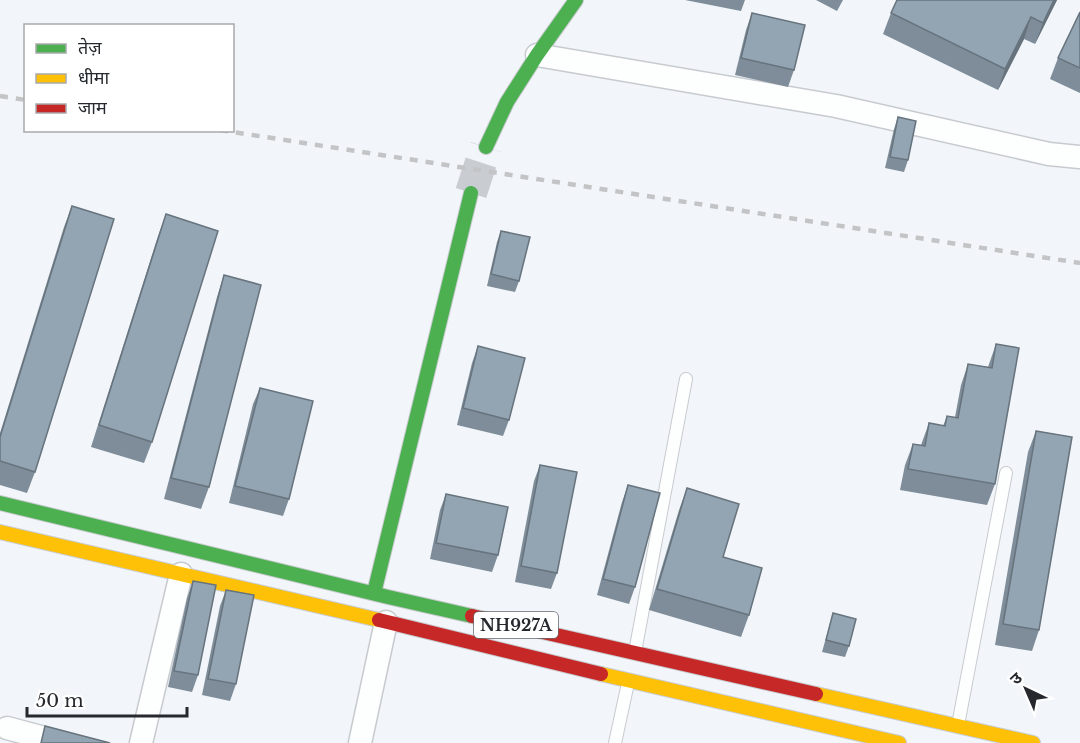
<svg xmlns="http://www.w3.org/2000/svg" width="1080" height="743" viewBox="0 0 1080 743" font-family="'Libre Baskerville','Noto Sans Devanagari',serif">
<rect width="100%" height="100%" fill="#f2f6fa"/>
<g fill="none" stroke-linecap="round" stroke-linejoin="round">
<polyline stroke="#c9cdd1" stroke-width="32" stroke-dasharray="32 16" stroke-linecap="butt" points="471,193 486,147"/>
<defs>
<g id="lane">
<polyline points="635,652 686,379"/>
<polyline points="958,725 1006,473"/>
<polyline points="615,743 628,683"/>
</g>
<g id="street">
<polyline points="537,55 836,106 1049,154 1080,157"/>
<polyline points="7,728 63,743"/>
<polyline points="141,743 181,574"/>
<polyline points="360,743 386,622"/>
</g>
<g id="fast">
<polyline points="486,147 507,102 537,55 576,0"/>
<polyline points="0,503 388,597 472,616"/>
<polyline points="374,593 471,193"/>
</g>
<g id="slow">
<polyline points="0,532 379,620"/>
<polyline points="601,674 899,743"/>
<polyline points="816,694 1033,743"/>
</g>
<g id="jam">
<polyline points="472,616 816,694"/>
<polyline points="379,620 601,674"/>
</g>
</defs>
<use href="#lane" stroke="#c7cbcf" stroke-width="14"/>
<use href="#street" stroke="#c7cbcf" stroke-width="25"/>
<use href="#fast" stroke="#c7cbcf" stroke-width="16"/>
<use href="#slow" stroke="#c7cbcf" stroke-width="16"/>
<use href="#jam" stroke="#c7cbcf" stroke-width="16"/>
<use href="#lane" stroke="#fdfefe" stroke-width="12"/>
<use href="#street" stroke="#fdfefe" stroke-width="22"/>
<use href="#fast" stroke="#4caf50" stroke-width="14"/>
<use href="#slow" stroke="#ffc107" stroke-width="14"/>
<use href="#jam" stroke="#c62828" stroke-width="14"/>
<g stroke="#c2c4c5" stroke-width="4.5" stroke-dasharray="8 8" stroke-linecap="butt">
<polyline points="0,96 26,100"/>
<polyline points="220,130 1080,263"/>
</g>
</g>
<g fill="#7e8d99">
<polygon points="685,0 745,0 741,11"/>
<polygon points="816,0 843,0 837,11"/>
<polygon points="897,0 1057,0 1035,44 1024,39 998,90 883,34 891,13"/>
<polygon points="1080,12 1080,93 1050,79 1058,58"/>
<polygon points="752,13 794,70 788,87 735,75 746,30"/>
<polygon points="898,117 908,160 904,172 885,168 894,129"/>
<polygon points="72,206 35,472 27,493 0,485 0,433 64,227"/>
<polygon points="166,214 152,442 144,463 91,447 158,236"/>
<polygon points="501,231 519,281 515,292 487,286 497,242"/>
<polygon points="224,275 209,487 201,509 164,499 217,297"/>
<polygon points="996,344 995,484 987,505 900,490 905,465 913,444 921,445 929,423 943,426 947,416 955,417 961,385 968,364 988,367"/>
<polygon points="478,346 509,420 503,436 457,425 472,363"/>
<polygon points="260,388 289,499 283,516 229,503 253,404"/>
<polygon points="1036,431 1039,630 1032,651 995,645 1028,452"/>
<polygon points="540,465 557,573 551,589 515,582 534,481"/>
<polygon points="628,485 635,587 629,604 597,595 622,502"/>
<polygon points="687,488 723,557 749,615 741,637 649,610 679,510"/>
<polygon points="446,494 498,555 492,572 430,559 440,510"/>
<polygon points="193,581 198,675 192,692 168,687 187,598"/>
<polygon points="226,590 236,684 230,701 202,695 220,606"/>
<polygon points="833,613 849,646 845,657 822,652"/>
</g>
<g fill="#67737d">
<polygon points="1054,0 1057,0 1035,44 1043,23"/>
<polygon points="1031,17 1024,39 998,90 1005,69"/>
</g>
<g fill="#93a4b2" stroke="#67737d" stroke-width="1.5">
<polygon points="897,0 1054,0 1043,23 1031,17 1005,69 891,13"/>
<polygon points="1080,12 1080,68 1058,58"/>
<polygon points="752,13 805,25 794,70 741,58"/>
<polygon points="898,117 916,121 908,160 890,157"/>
<polygon points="72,206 114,219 35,472 0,461 0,437"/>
<polygon points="166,214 218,231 152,442 99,425"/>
<polygon points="501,231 530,237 519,281 491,274"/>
<polygon points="224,275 261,285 209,487 171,478"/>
<polygon points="996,344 1019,348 995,484 908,469 913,444 925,446 929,423 945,426 947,416 958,418 968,364 992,368"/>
<polygon points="478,346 525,358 509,420 463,408"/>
<polygon points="260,388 313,401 289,499 235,486"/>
<polygon points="1036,431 1072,437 1039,630 1003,624"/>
<polygon points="540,465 577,472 557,573 521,566"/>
<polygon points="628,485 660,493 635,587 603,579"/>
<polygon points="687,488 739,504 723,557 762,568 749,615 657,589"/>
<polygon points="446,494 508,507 498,555 436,543"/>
<polygon points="193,581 216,585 198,675 174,671"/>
<polygon points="226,590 254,595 236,684 208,679"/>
<polygon points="833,613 856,619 849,646 826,640"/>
<polygon points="45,726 110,743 41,743"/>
</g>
<g text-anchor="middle" stroke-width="6" stroke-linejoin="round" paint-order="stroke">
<rect fill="#fff" stroke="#66696d" stroke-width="1.5" x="474" y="612" width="84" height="26" rx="4.5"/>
<g font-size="16" font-weight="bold" fill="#25292e">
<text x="516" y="631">NH927A</text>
</g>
</g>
<rect x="24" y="24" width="210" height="108" fill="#ffffff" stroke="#a8a9ab" stroke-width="1.5"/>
<rect x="36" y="44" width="30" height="9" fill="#4caf50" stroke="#a8a9ab" stroke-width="1.5"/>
<text x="78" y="54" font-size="18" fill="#25292e">तेज़</text>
<rect x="36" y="74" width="30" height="9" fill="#ffc107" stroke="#a8a9ab" stroke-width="1.5"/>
<text x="78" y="84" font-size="18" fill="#25292e">धीमा</text>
<rect x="36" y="104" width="30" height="9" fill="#c62828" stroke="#a8a9ab" stroke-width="1.5"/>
<text x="78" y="114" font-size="18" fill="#25292e">जाम</text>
<g transform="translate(1026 689) rotate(316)" stroke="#ffffff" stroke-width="4.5" paint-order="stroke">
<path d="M0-4.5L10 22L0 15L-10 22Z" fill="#25292e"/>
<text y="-9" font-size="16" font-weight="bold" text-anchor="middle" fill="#25292e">उ</text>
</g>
<path d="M27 707v9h160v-9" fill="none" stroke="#25292e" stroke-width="3"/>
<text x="36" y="707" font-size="18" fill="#25292e" stroke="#ffffff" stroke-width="4.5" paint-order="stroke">50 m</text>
</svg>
